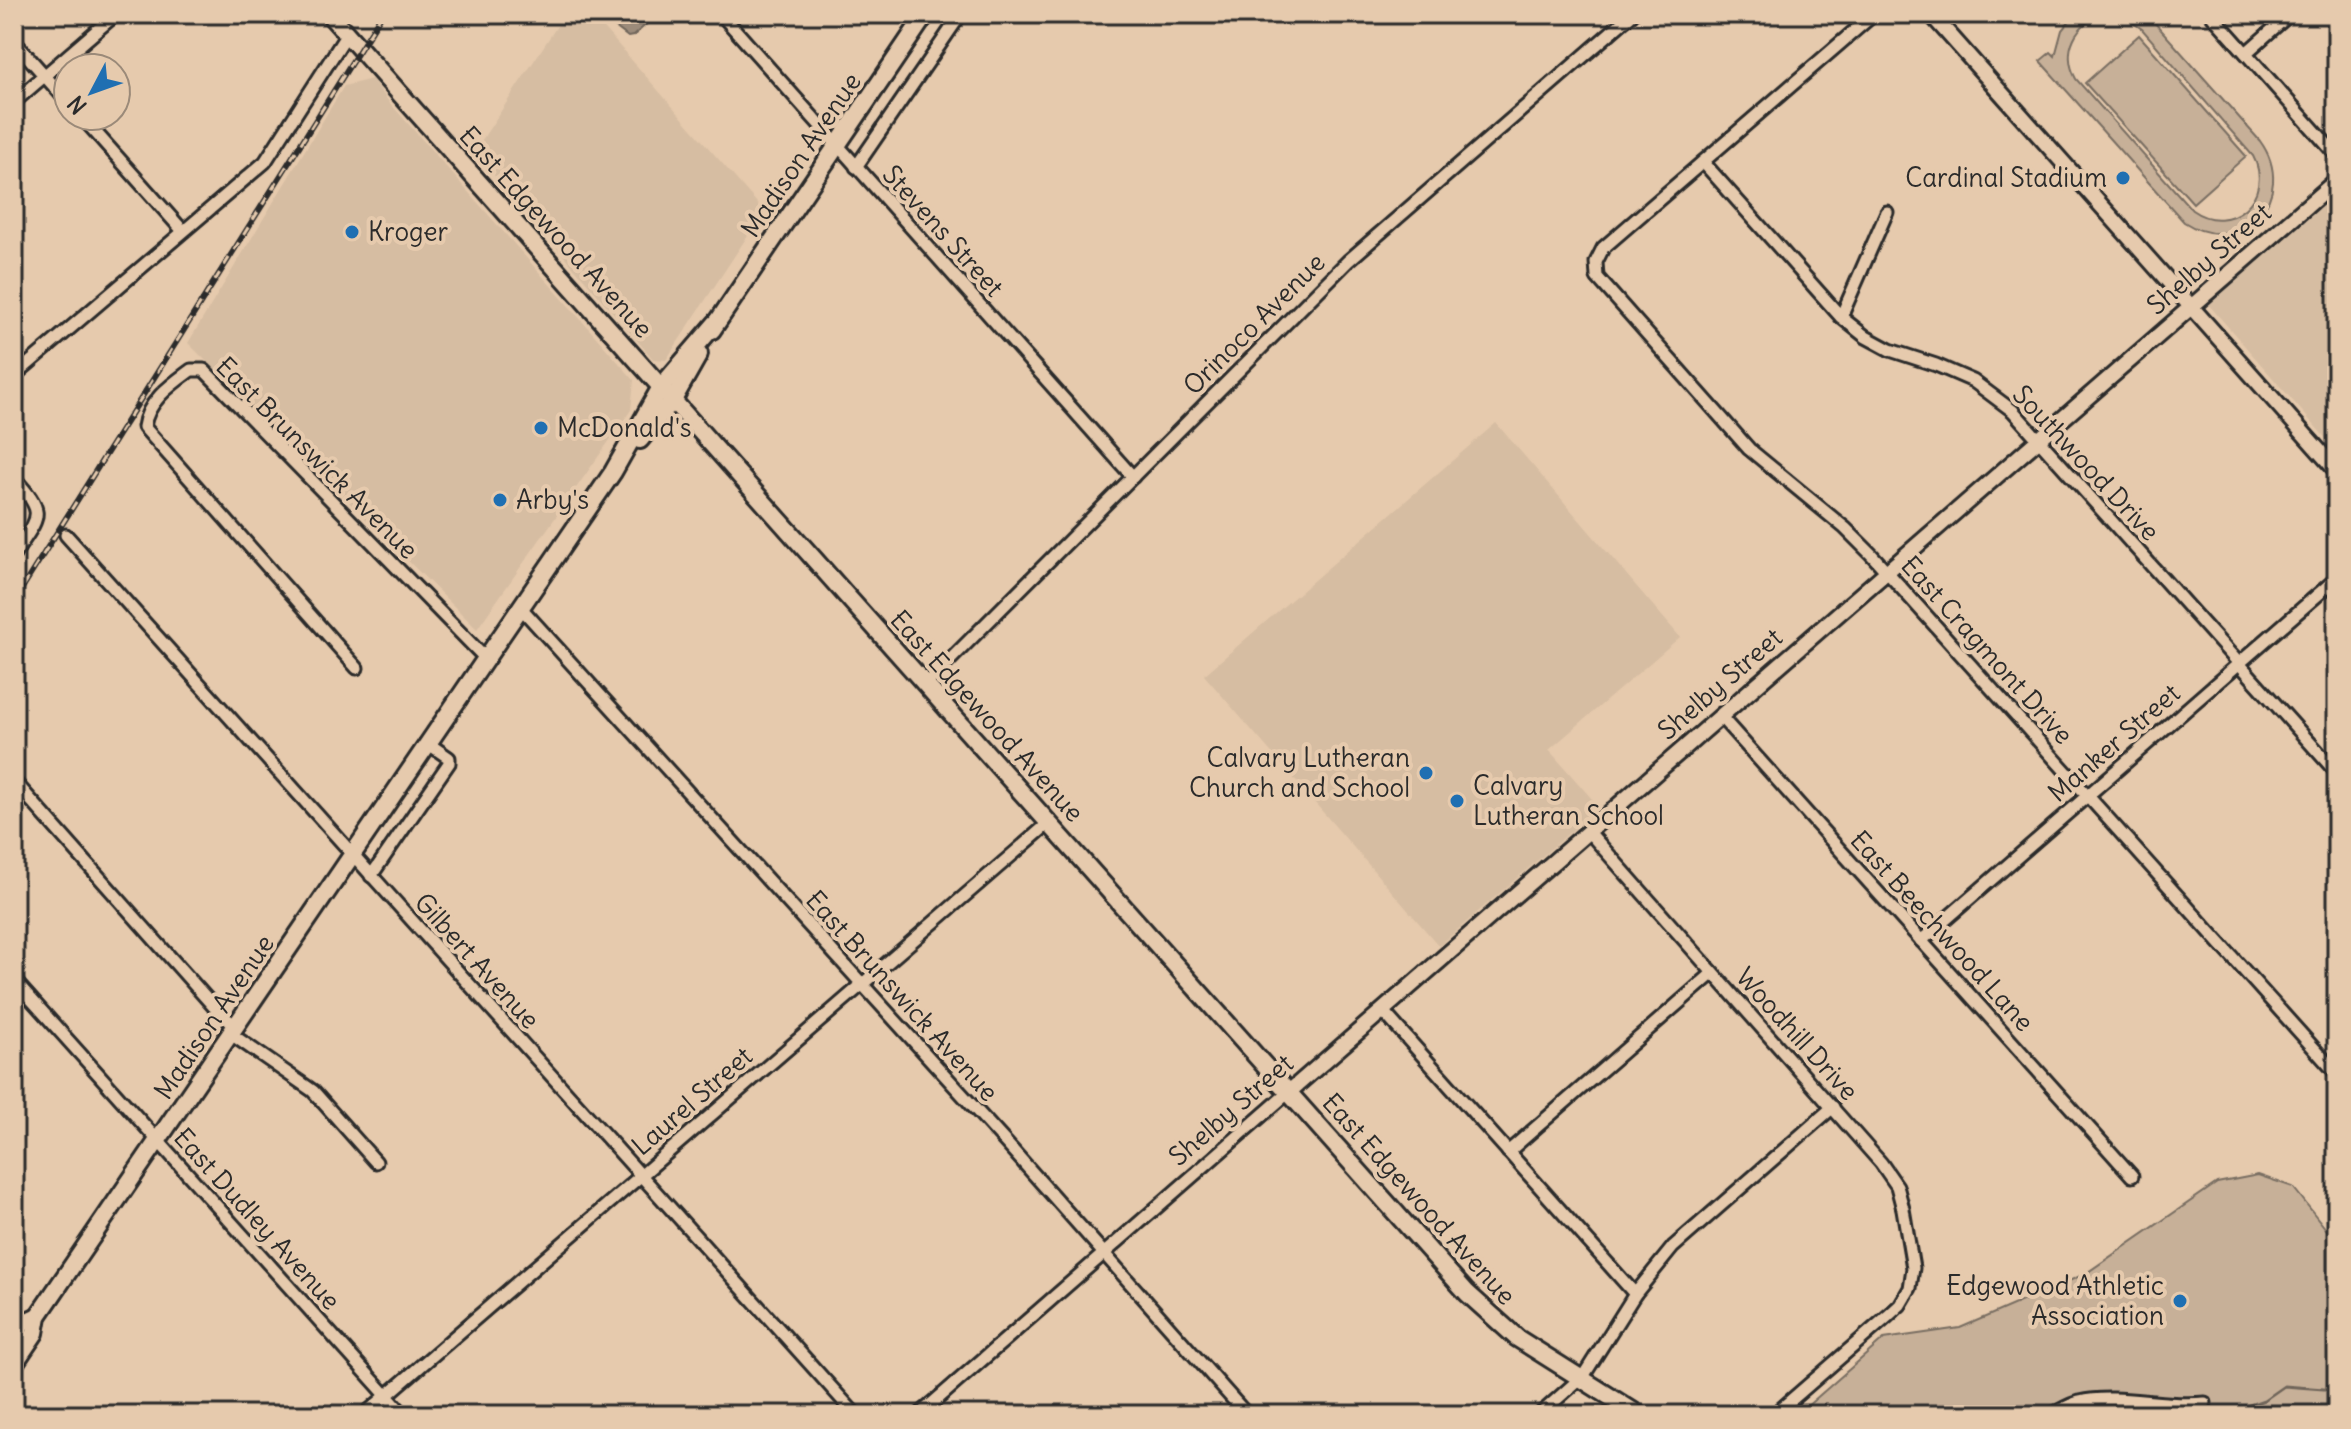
<svg xmlns="http://www.w3.org/2000/svg" width="2351" height="1429" viewBox="0 0 2351 1429" font-family="Delius,sans-serif">
<rect width="100%" height="100%" fill="#e6caad"/>
<filter id="ink" filterUnits="userSpaceOnUse"><feTurbulence type="fractalNoise" baseFrequency=".0125" numOctaves="2"/><feDisplacementMap in="SourceGraphic" scale="16" xChannelSelector="R" yChannelSelector="G"/><feConvolveMatrix kernelMatrix="1 2 1 2 8 2 1 2 1" color-interpolation-filters="sRGB"/></filter>
<g filter="url(#ink)">
<g fill="#d6bda2">
<polygon points="565,14 587,14 600,24 764,211 666,360 653,359 474,152"/>
<polygon points="372,79 389,102 634,380 631,410 477,629 188,343 344,86"/>
<polygon points="2337,192 2337,451 2208,304"/>
<polygon points="1496,423 1680,637 1549,750 1599,807 1439,946 1204,675"/>
</g>
<g fill="#c7b098" stroke="#796e62" stroke-width="2" fill-rule="evenodd">
<path d="M2075,14H2147L2260,141C2300,196 2241,259 2184,222L2040,61L2051,52L2055,56L2062,30ZM2106,15L2126,18L2142,29L2253,156C2275,197 2230,237 2192,210L2076,79C2061,51 2075,21 2106,15Z"/>
<polygon points="2139,35 2246,156 2193,203 2085,83"/>
<polygon points="2258,1175 2293,1187 2337,1243 2337,1415 1797,1415 1884,1339 1960,1328 2085,1274 2217,1183"/>
</g>
<polygon fill="#9c8b7a" stroke="#6f655a" stroke-width="2" points="622,14 658,14 633,36 628,37 615,27"/>
<g fill="none" stroke-linecap="round" stroke-linejoin="round">
<polyline stroke="#6f655a" stroke-width="3" points="2221,1415 2264,1400 2284,1386 2337,1390"/>
<defs>
<g id="minor">
<polyline points="721,14 1133,477"/>
<polyline points="1874,14 1603,248 1596,262 1597,277 1749,449 1845,528 1871,554 2337,1074"/>
<polyline points="2211,14 2337,156"/>
<polyline points="14,41 68,102"/>
<polyline points="2246,53 2290,14"/>
<polyline points="14,102 116,14"/>
<polyline points="81,116 183,231"/>
<polyline points="1703,162 1841,317 1866,337 1890,350 1936,365 1973,381 2013,411 2337,773"/>
<polyline points="856,167 961,14"/>
<polyline points="1841,317 1887,212"/>
<polyline points="14,376 265,162 347,34"/>
<path d="M14,478C48,515 39,516 14,555"/>
<polyline points="66,535 856,1415"/>
<polyline points="522,609 1008,1145 1247,1415"/>
<path d="M357,668L144,427C147,401 172,384 191,370H204L487,660"/>
<polyline points="926,684 1348,261 1632,14"/>
<polyline points="1720,716 2132,1176"/>
<polyline points="14,781 216,1009 236,1027"/>
<polyline points="1588,831 1881,1163 1897,1186 1903,1209 1913,1268 1910,1288 1900,1305 1888,1316 1774,1415"/>
<polyline points="371,876 449,763 449,758 429,744"/>
<polyline points="1921,941 2337,578"/>
<polyline points="14,980 404,1415"/>
<polyline points="1382,1010 1635,1294"/>
<polyline points="231,1034 313,1091 376,1162"/>
<polyline points="1508,1152 1713,973"/>
<polyline points="364,1415 1050,822"/>
<polyline points="919,1415 1290,1091"/>
<polyline points="1539,1415 1584,1375 1635,1294 1673,1247 1833,1107"/>
<path d="M2050,1415C2059,1411 2069,1405 2079,1402C2119,1393 2164,1408 2205,1403"/>
</g>
<g id="tertiary">
<polyline points="1931,14 2337,471"/>
<polyline points="1290,1091 2337,180"/>
</g>
<g id="secondary">
<polyline points="329,14 1467,1293 1517,1338 1639,1415"/>
<polyline points="712,330 926,14"/>
<polyline points="640,440 673,400 699,354"/>
<polyline points="14,1335 21,1324 38,1316"/>
<polyline points="14,1364 35,1333 38,1316 613,472 661,387 716,323"/>
</g>
</defs>
<use href="#minor" stroke="#2b2b2b" stroke-width="17"/>
<use href="#tertiary" stroke="#2b2b2b" stroke-width="20"/>
<use href="#secondary" stroke="#2b2b2b" stroke-width="22"/>
<use href="#minor" stroke="#e6caad" stroke-width="11"/>
<use href="#tertiary" stroke="#e6caad" stroke-width="14"/>
<use href="#secondary" stroke="#e6caad" stroke-width="16"/>
<defs>
<polyline id="rail" points="14,601 382,14"/>
</defs>
<use href="#rail" stroke="#2b2b2b" stroke-width="6"/>
<use href="#rail" stroke="#e6caad" stroke-width="3" stroke-dasharray="9" stroke-linecap="butt"/>
</g>
</g>
<g fill="#1f6fb2" stroke="#e6caad" stroke-width="3">
<circle cx="2123" cy="178" r="8"/>
<circle cx="352" cy="232" r="8"/>
<circle cx="541" cy="428" r="8"/>
<circle cx="500" cy="500" r="8"/>
<circle cx="1426" cy="773" r="8"/>
<circle cx="1457" cy="801" r="8"/>
<circle cx="2180" cy="1301" r="8"/>
</g>
<g text-anchor="middle" stroke-width="8" stroke-linejoin="round" paint-order="stroke">
<g font-size="26" fill="#2b2b2b" stroke="#e6caad">
<text transform="translate(801 155) rotate(-56)" y="9">Madison Avenue</text>
<text transform="translate(943 231) rotate(48)" y="9">Stevens Street</text>
<text transform="translate(556 232) rotate(48)" y="9">East Edgewood Avenue</text>
<text transform="translate(2209 259) rotate(-41)" y="9">Shelby Street</text>
<text transform="translate(1254 324) rotate(-45)" y="9">Orinoco Avenue</text>
<text transform="translate(317 458) rotate(45)" y="9">East Brunswick Avenue</text>
<text transform="translate(2086 463) rotate(47)" y="9">Southwood Drive</text>
<text transform="translate(1987 650) rotate(48)" y="9">East Cragmont Drive</text>
<text transform="translate(1720 684) rotate(-41)" y="9">Shelby Street</text>
<text transform="translate(987 716) rotate(48)" y="9">East Edgewood Avenue</text>
<text transform="translate(2114 743) rotate(-41)" y="9">Manker Street</text>
<text transform="translate(1942 931) rotate(48)" y="9">East Beechwood Lane</text>
<text transform="translate(477 961) rotate(48)" y="9">Gilbert Avenue</text>
<text transform="translate(902 996) rotate(48)" y="9">East Brunswick Avenue</text>
<text transform="translate(214 1017) rotate(-56)" y="9">Madison Avenue</text>
<text transform="translate(1797 1034) rotate(48)" y="9">Woodhill Drive</text>
<text transform="translate(692 1101) rotate(-41)" y="9">Laurel Street</text>
<text transform="translate(1231 1110) rotate(-41)" y="9">Shelby Street</text>
<text transform="translate(1419 1199) rotate(48)" y="9">East Edgewood Avenue</text>
<text transform="translate(257 1219) rotate(48)" y="9">East Dudley Avenue</text>
</g>
<g font-size="26" fill="#2b2b2b" stroke="#e6caad" text-anchor="start">
<text x="2107" y="187" text-anchor="end">Cardinal Stadium</text>
<text x="368" y="241">Kroger</text>
<text x="557" y="437">McDonald's</text>
<text x="516" y="509">Arby's</text>
<text x="1410" y="767" text-anchor="end">Calvary Lutheran<tspan x="1410" dy="30">Church and School</tspan></text>
<text x="1473" y="795">Calvary<tspan x="1473" dy="30">Lutheran School</tspan></text>
<text x="2164" y="1295" text-anchor="end">Edgewood Athletic<tspan x="2164" dy="30">Association</tspan></text>
</g>
</g>
<rect width="2351" height="1429" fill="none" stroke="#e6caad" stroke-width="48"/>
<rect x="24" y="24" width="2303" height="1381" fill="none" stroke="#2b2b2b" stroke-width="3" filter="url(#ink)"/>
<g transform="translate(92 92) rotate(229)"><circle r="38" fill="#e6caad" stroke="#9b8a79" stroke-width="2"/>
<path d="M0-6L14 30L0 20L-14 30Z" fill="#1f6fb2"/>
<text y="-12" font-size="22" font-weight="bold" text-anchor="middle" fill="#2b2b2b">N</text>
</g>
</svg>
